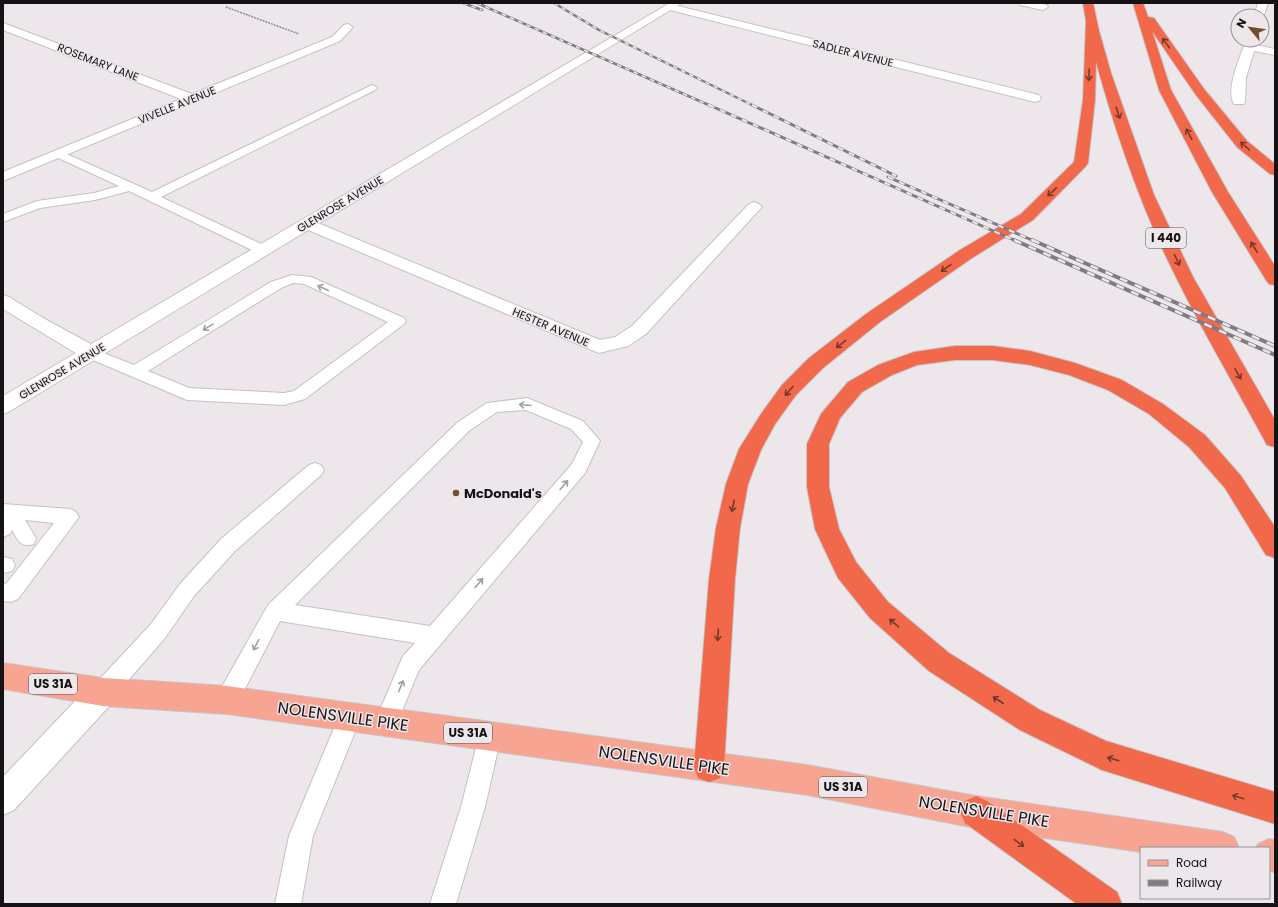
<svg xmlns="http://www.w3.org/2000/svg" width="1278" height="907" viewBox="0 0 1278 907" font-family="Poppins,sans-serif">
<rect width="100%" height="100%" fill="#ede7ec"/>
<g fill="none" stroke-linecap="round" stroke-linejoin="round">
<defs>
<g id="service">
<polygon points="372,85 375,86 377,88 375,90 161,197 268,247 269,250 268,253 258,253 129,191 95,200 40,208 3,222 3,214 37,201 94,193 119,186 54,156 53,154 54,152 62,152 152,192"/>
<path d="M292,275L311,277L404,318L406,321L404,324L305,399L284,405L187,400L86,357L84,353L86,349L91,348L134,365L271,282ZM293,283L304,284L388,322L294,391L284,393L189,388L148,371L281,288Z"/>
<path d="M527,398L583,421L600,441L585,473L419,670L394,730L386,733L378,730L375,722L403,656L415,643L280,621L235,708L227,711L219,708L216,700L219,692L268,605L458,422L487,403ZM526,410L571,429L583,442L572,464L430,626L295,605L470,430L497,412Z"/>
<polygon points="315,463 321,465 324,470 321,475 235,551 194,596 165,638 111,700 103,703 95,700 92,692 95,684 151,624 180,584 221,539 309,465"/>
<path d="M3,504L70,509L76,512L79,517L18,599L11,602L3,601V583L6,584L54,523L25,520L36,538L34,544C20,548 18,540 12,530L10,534L3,537Z"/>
<polygon points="3,557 12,559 15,565 12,571 3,573"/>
<polygon points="350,706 358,709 361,717 313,836 301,904 275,904 289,836 342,709"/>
<polygon points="490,725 498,728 501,736 485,807 456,904 430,904 461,807 479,736 482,728"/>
</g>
<g id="minor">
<polygon points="1019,3 1039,3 1047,5 1048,7 1043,10 1020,5"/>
<polygon points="1258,3 1268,3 1263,18 1262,16 1254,16"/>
<polygon points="670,4 1039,95 1041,98 1039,101 1035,102 666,9 665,7 666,5"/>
<polygon points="3,23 192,94 332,37 344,25 348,24 353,27 340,41 3,181 3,172 181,99 3,30"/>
<path d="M1246,40H1258L1256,45L1275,49V55L1254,51L1246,78L1245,101L1244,104H1234C1225,90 1241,55 1246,40Z"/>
<polygon points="754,202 759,204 762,207 759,210 646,334 628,346 599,353 301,227 299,224 301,221 307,219 313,221 600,340 615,337 632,326 749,204"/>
<polygon points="3,295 9,297 43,318 98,348 101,353 98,358 91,360 84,358 3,309"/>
<polygon points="103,678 113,682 117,692 113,702 14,810 3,815 3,777 93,682"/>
</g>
<polygon id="tertiary" points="670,3 682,3 10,411 3,414 3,396"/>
<g id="primary">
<polygon points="3,663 103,678 227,686 807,765 976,796 1223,832 1234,837 1239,848 1141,848 1141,852 976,828 807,795 227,714 103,706 3,689"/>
<polygon points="1269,839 1275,840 1275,872 1269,871 1269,848 1256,848 1258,844"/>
</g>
<g id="motorway">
<path d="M1083,3H1093L1099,31L1111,73L1154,195L1193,277L1275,420V447L1267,445C1232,380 1194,317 1163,250C1135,190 1114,126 1096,62L1095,100L1088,163L1086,166L1033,220L972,258L880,322L823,368L796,395L775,424L761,450L748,484L740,528L735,579L724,767L720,778L709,782L698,778L694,767L709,579L716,528L726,484L739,449L761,414L782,385L809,358L866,314L960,250L1021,214L1074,162L1083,100L1086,21Z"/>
<polygon points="1133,3 1143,3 1148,17 1154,18 1204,89 1247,141 1275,164 1275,175 1270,174 1237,147 1196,95 1152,31 1171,90 1228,192 1275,266 1275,285 1269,284 1266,280 1212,192 1159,90"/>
<polygon points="955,346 993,346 1030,351 1075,363 1122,380 1163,404 1205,435 1241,476 1275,527 1275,558 1266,555 1225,488 1189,447 1149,414 1108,390 1069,375 1030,365 993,360 955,360 917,365 892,375 862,392 840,418 829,444 829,487 839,529 856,562 888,602 949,653 1040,710 1106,741 1275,792 1275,824 1102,770 1020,730 929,671 870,618 838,578 815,529 807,487 807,444 821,414 848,382 878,365 914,352"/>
<polygon points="976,796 987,801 1117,892 1122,904 1077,904 965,823 960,812 965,801"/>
</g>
</defs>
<use href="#service" stroke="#c5c0c5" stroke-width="2"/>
<use href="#minor" stroke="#c5c0c5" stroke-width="2"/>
<use href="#tertiary" stroke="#c5c0c5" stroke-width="2"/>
<use href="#primary" stroke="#c7c6c7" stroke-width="2"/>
<use href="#motorway" stroke="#c7c6c7" stroke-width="2"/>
<polyline stroke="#908c90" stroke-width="1.5" stroke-dasharray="2 1" stroke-linecap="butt" points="226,7 299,34"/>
<use href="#service" fill="#fff" fill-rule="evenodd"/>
<use href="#minor" fill="#fff" fill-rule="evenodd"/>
<use href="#tertiary" fill="#fff" fill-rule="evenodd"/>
<use href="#primary" fill="#f7a493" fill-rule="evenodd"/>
<use href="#motorway" fill="#f2684b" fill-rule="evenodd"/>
<defs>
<g id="rail-far2">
<polyline points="463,3 482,10"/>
<polyline points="477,3 711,106"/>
<polyline points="554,3 599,30 754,106"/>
</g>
<g id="rail-far1">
<polyline points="709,105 1016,241"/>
<polyline points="752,105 896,176"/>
<polyline points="888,177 1034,241"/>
</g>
<g id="rail">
<polyline points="1014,240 1275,355"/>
<polyline points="1032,240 1275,346"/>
</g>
</defs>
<use href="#rail-far2" stroke="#807c80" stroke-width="2.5"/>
<use href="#rail-far1" stroke="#807c80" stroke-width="3"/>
<use href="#rail" stroke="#807c80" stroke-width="4"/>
<use href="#rail-far2" stroke="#ede7ec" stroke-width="1.5" stroke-dasharray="4.5" stroke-linecap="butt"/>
<use href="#rail-far1" stroke="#ede7ec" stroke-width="2" stroke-dasharray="6" stroke-linecap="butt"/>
<use href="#rail" stroke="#ede7ec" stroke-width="2.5" stroke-dasharray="8" stroke-linecap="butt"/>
</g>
<defs><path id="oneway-shaft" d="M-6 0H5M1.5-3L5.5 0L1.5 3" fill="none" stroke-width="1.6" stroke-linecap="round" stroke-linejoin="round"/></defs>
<g stroke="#78392d">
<use href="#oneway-shaft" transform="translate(1166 43) rotate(-125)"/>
<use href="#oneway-shaft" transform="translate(1089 75) rotate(92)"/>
<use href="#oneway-shaft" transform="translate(1118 113) rotate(71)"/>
<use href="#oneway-shaft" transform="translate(1189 134) rotate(-118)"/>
<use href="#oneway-shaft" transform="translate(1245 146) rotate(-138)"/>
<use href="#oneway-shaft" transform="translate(1052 192) rotate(136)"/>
<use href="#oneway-shaft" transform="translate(1254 247) rotate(-122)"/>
<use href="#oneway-shaft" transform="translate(1177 260) rotate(64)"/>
<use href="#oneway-shaft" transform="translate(946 268) rotate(145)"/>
<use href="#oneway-shaft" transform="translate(841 344) rotate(142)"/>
<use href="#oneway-shaft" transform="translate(1238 374) rotate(60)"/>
<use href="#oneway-shaft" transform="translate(789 391) rotate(131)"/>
<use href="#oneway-shaft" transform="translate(733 506) rotate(102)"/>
<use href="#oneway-shaft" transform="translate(894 623) rotate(-139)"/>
<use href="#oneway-shaft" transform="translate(718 635) rotate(94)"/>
<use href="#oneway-shaft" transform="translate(998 700) rotate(-147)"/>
<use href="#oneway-shaft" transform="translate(1113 759) rotate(-163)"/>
<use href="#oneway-shaft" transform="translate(1238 797) rotate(-163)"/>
<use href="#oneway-shaft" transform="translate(1019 843) rotate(36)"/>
</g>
<g stroke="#a1a0a1">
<use href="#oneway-shaft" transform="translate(323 288) rotate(-156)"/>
<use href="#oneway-shaft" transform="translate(208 327) rotate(148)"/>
<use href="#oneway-shaft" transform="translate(525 405) rotate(-175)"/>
<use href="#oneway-shaft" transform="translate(564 485) rotate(-49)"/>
<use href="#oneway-shaft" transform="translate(479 583) rotate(-49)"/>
<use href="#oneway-shaft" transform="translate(256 645) rotate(118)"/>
<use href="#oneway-shaft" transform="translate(401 686) rotate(-68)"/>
</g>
<circle fill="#734d29" stroke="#ede7ec" stroke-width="1.5" cx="456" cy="493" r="4"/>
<g text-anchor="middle" stroke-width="3" stroke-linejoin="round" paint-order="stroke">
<g font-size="11" fill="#141214" stroke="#ede7ec">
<text transform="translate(853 53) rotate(14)" y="4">SADLER AVENUE</text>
<text transform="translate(98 62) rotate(21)" y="4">ROSEMARY LANE</text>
<text transform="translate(177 105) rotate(-22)" y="4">VIVELLE AVENUE</text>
<text transform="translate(340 204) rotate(-31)" y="4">GLENROSE AVENUE</text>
<text transform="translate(551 327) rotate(23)" y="4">HESTER AVENUE</text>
<text transform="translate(62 371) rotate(-31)" y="4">GLENROSE AVENUE</text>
</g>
<g fill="#ede7ec" stroke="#555255" stroke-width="1">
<rect x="1146" y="228" width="40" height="20" rx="3"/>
<rect x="29" y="674" width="48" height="20" rx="3"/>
<rect x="444" y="723" width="48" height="20" rx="3"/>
<rect x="819" y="777" width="48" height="20" rx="3"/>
</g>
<g font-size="12" font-weight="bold" fill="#141214">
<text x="1166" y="242">I 440</text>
<text x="53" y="688">US 31A</text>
<text x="468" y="737">US 31A</text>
<text x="843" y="791">US 31A</text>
</g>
<g font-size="13" font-weight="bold" fill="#141214" stroke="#ede7ec" text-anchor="start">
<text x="464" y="498">McDonald's</text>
</g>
<g font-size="16" fill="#141214" stroke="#ede7ec">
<text transform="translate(343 716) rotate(8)" y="6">NOLENSVILLE PIKE</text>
<text transform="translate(664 760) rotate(8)" y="6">NOLENSVILLE PIKE</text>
<text transform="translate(984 811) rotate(9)" y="6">NOLENSVILLE PIKE</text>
</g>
</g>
<rect width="1278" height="907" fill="none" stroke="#141214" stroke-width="8"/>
<rect x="1140" y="847" width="130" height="52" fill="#ede7ec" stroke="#969296"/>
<rect x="1148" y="860" width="20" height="6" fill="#f7a493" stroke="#969296"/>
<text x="1176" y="867" font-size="12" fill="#141214">Road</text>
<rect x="1148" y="880" width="20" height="6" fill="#807c80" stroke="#969296"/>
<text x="1176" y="887" font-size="12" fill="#141214">Railway</text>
<g transform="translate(1250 28) rotate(299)"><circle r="19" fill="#ede7ec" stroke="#969296"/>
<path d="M0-3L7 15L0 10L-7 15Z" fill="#734d29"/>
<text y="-6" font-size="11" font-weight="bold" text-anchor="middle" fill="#141214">N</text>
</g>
</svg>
